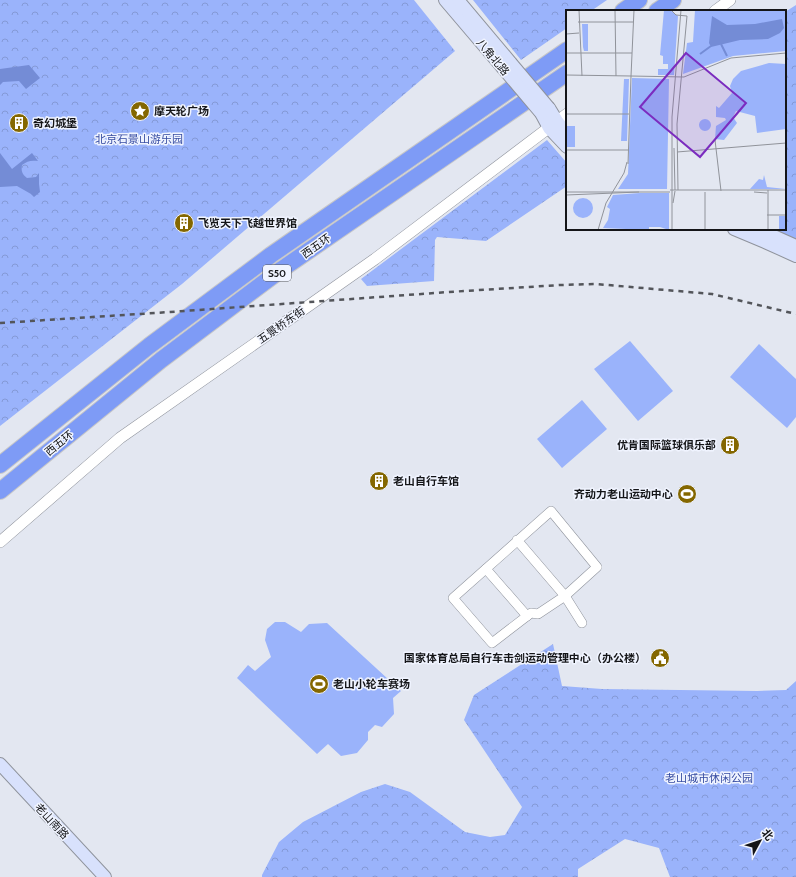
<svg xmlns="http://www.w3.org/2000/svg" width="796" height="877" viewBox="0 0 796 877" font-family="Cabin,'Noto Sans SC',sans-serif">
<defs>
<pattern id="park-crowns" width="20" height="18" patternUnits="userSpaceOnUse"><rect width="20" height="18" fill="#9ab3fb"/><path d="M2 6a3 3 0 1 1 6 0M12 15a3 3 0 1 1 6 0" fill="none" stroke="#8499d6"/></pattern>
</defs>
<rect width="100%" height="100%" fill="#e3e7f1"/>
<g fill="url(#park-crowns)">
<polygon points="0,0 414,0 455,51 182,284 0,426"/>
<polygon points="473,0 607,0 591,11 567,11 567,28 521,60"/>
<polygon points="796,5 796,240 772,229 785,229 785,12"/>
<polygon points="547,140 567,163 567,186 486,241 437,237 435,240 434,281 367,286 361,279"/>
<polygon points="553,644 562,686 602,689 757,691 786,690 796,681 796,877 670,877 659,848 625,839 578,869 578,877 262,877 262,875 279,842 303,822 361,792 385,784 410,792 465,832 490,837 505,835 522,807 464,720 474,695"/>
</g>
<g fill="#9ab3fb">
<polygon points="630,341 673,391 638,421 594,369"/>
<polygon points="759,344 796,379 796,417 787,428 730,377"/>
<polygon points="582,400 607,429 562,468 537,439"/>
<polygon points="275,622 285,622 301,632 309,624 327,623 401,691 393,698 394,714 382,727 375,725 368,732 368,740 357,753 341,756 328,744 317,754 237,678 248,665 255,671 271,657 265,640 267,629"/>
</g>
<g fill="#748cd6">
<polygon points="29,65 40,78 26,89 19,81 3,82 0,85 0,69"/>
<path d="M0,153L12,169L32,153L38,161C31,160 27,161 22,165C21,171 22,174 27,178L36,177L39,173V184L40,192L34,197L31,194L17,186L0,187Z"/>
</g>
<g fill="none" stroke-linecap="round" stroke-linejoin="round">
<defs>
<g id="minor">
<polyline points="517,540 565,596 538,614 531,613 492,643 453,598 551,511 597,567 565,596 582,623"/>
<polyline points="486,569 527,616"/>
</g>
<g id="tertiary">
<polyline points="715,11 730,0"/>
<polyline points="0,542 120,438 267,335 375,259 567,114"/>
</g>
<g id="secondary">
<polyline points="445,0 502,67"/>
<polyline points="458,0 511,63"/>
<polyline points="549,108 557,121 567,133"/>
<polyline points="541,113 549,128 567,147"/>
<polyline points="734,229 765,242 796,256"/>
<polyline points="758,229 796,246"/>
<polyline points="0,764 105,877"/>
</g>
<g id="motorway">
<polyline points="623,11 639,0"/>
<polyline points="657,11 673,0"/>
<polyline points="0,465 149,346 271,255 567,50"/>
<polyline points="0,491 161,360 282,269 567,73"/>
</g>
</defs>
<use href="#minor" stroke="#8f939c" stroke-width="10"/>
<use href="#tertiary" stroke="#8f939c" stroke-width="12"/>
<use href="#secondary" stroke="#8f939c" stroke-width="14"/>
<use href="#motorway" stroke="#c7c7c8" stroke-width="18"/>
<use href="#minor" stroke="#fff" stroke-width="9"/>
<use href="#tertiary" stroke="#fff" stroke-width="11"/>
<use href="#secondary" stroke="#d8e1fc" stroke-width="12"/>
<use href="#motorway" stroke="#7e9bf6" stroke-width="16"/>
<polyline stroke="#53555a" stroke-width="2.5" stroke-dasharray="5 5" stroke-linecap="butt" points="0,323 170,312 449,292 560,285 596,284 712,294 796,314"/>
<defs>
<g id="secondary-bridge">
<polyline points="511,63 549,108"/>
<polyline points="502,67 541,113"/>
</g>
</defs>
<use href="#secondary-bridge" stroke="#8f939c" stroke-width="14" stroke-linecap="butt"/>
<use href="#secondary-bridge" stroke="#d8e1fc" stroke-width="12"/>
</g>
<defs>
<symbol id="sight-disc" viewBox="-11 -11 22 22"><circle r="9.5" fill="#846700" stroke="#f0f4ff"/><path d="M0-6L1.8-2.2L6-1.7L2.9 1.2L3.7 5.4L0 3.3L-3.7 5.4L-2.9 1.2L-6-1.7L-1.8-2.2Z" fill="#fff"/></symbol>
<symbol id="building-disc" viewBox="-11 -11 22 22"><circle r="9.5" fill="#846700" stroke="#f0f4ff"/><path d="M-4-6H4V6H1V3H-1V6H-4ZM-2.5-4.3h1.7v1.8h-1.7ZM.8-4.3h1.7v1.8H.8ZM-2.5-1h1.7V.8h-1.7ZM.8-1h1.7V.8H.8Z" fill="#fff"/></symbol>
<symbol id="stadium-disc" viewBox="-11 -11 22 22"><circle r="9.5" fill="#846700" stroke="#f0f4ff"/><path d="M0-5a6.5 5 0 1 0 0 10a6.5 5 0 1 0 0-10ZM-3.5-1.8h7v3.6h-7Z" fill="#fff"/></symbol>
<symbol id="civic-disc" viewBox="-11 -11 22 22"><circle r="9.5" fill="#846700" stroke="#f0f4ff"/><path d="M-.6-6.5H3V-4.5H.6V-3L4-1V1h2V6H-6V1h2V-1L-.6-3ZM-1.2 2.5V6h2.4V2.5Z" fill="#fff"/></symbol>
</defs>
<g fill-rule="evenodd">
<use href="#sight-disc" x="129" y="100" width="22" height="22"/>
<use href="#building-disc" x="8" y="112" width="22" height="22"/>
<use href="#building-disc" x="173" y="212" width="22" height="22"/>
<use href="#building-disc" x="719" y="434" width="22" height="22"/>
<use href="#building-disc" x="368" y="470" width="22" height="22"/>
<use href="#stadium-disc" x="676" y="483" width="22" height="22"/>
<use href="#civic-disc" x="649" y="647" width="22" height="22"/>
<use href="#stadium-disc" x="308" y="673" width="22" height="22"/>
</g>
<g text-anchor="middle" stroke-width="3" stroke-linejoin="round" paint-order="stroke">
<rect fill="#f0f4ff" stroke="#56585d" stroke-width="1" x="263" y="265" width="28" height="16" rx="3"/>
<g font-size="10" font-weight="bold" fill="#141518">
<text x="277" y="277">S50</text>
</g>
<g font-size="11" fill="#141518" stroke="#f0f4ff">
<text transform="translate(493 57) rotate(50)" y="4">八角北路</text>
<text transform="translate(316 246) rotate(-35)" y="4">西五环</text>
<text transform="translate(281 325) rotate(-35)" y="4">五景桥东街</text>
<text transform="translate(59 443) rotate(-39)" y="4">西五环</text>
<text transform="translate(52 821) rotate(47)" y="4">老山南路</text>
</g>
<g font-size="11" font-weight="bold" fill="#141518" stroke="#f0f4ff" text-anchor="start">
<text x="154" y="115">摩天轮广场</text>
<text x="33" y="127">奇幻城堡</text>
<text x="198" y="227">飞览天下飞越世界馆</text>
<text x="716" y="449" text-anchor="end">优肯国际篮球俱乐部</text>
<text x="393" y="485">老山自行车馆</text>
<text x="673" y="498" text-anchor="end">齐动力老山运动中心</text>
<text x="646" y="662" text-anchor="end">国家体育总局自行车击剑运动管理中心（办公楼）</text>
<text x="333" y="688">老山小轮车赛场</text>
</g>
<g font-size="11" fill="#354ba2" stroke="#f0f4ff">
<text x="139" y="143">北京石景山游乐园</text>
<text x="709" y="782">老山城市休闲公园</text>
</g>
</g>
<g transform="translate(566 10)">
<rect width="220" height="220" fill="#e3e7f1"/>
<path d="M98,0H104L112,6L108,65H92V59H102V54H97V46L94,45ZM129,0H220V41L167,46L117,64L121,33L127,32ZM16,14H22V41H18L17,37ZM203,53L220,54V119L191,123L189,106L170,101L167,107L171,113L158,130L149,129L150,116L160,110L159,108L150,107V96L153,98L166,83L164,76L167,69L175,61ZM66,68L103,69L101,179H52L62,164ZM58,69H63L61,131H55ZM0,116H9V137H0ZM198,165L201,177L220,179H184L193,169L197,170ZM74,183H103V220L94,217H83V220L37,218L42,210L44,199L41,197L47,185ZM213,206H220V220H213Z" fill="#9ab3fb"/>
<path d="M133 115a6 6 0 1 1 12 0a6 6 0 1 1-12 0ZM7 198a10 10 0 1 1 20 0a10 10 0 1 1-20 0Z" fill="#9ab3fb"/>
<path d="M146,6L161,15L189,14L216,9L218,18L214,23L202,29L174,30L145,37L143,33Z" fill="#748cd6"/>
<path fill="none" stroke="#748cd6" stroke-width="2" d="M155,34L161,46M134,44L145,36"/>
<path fill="none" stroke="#90939a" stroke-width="1" d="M13,0L16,66M49,0L50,66M105,0L110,5L121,6L111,114L112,180M12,12H67M0,24L13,23M0,43H66M0,65L65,66L68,0M65,66L118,67L165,48L220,43M0,104H63M149,130L155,181M108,138L109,180M0,140H63M111,142L220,133M62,154L65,66M104,180H220M0,182H104M139,182V220M188,182L201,183M0,185L73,182M107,193L109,181M201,205H220M32,220L40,193L58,163L61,152M106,220V107L115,0M202,220V180"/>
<path fill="#7b2cbf" fill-opacity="0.15" stroke="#7b2cbf" stroke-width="2" d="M120,43L180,93L134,147L74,97Z"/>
<rect width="220" height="220" fill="none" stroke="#141518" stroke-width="2"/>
</g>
<g transform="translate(760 841) rotate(50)" stroke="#f0f4ff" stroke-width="3" paint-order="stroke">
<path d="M0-3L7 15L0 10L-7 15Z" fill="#141518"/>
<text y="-6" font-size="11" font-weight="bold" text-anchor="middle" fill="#141518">北</text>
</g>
</svg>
